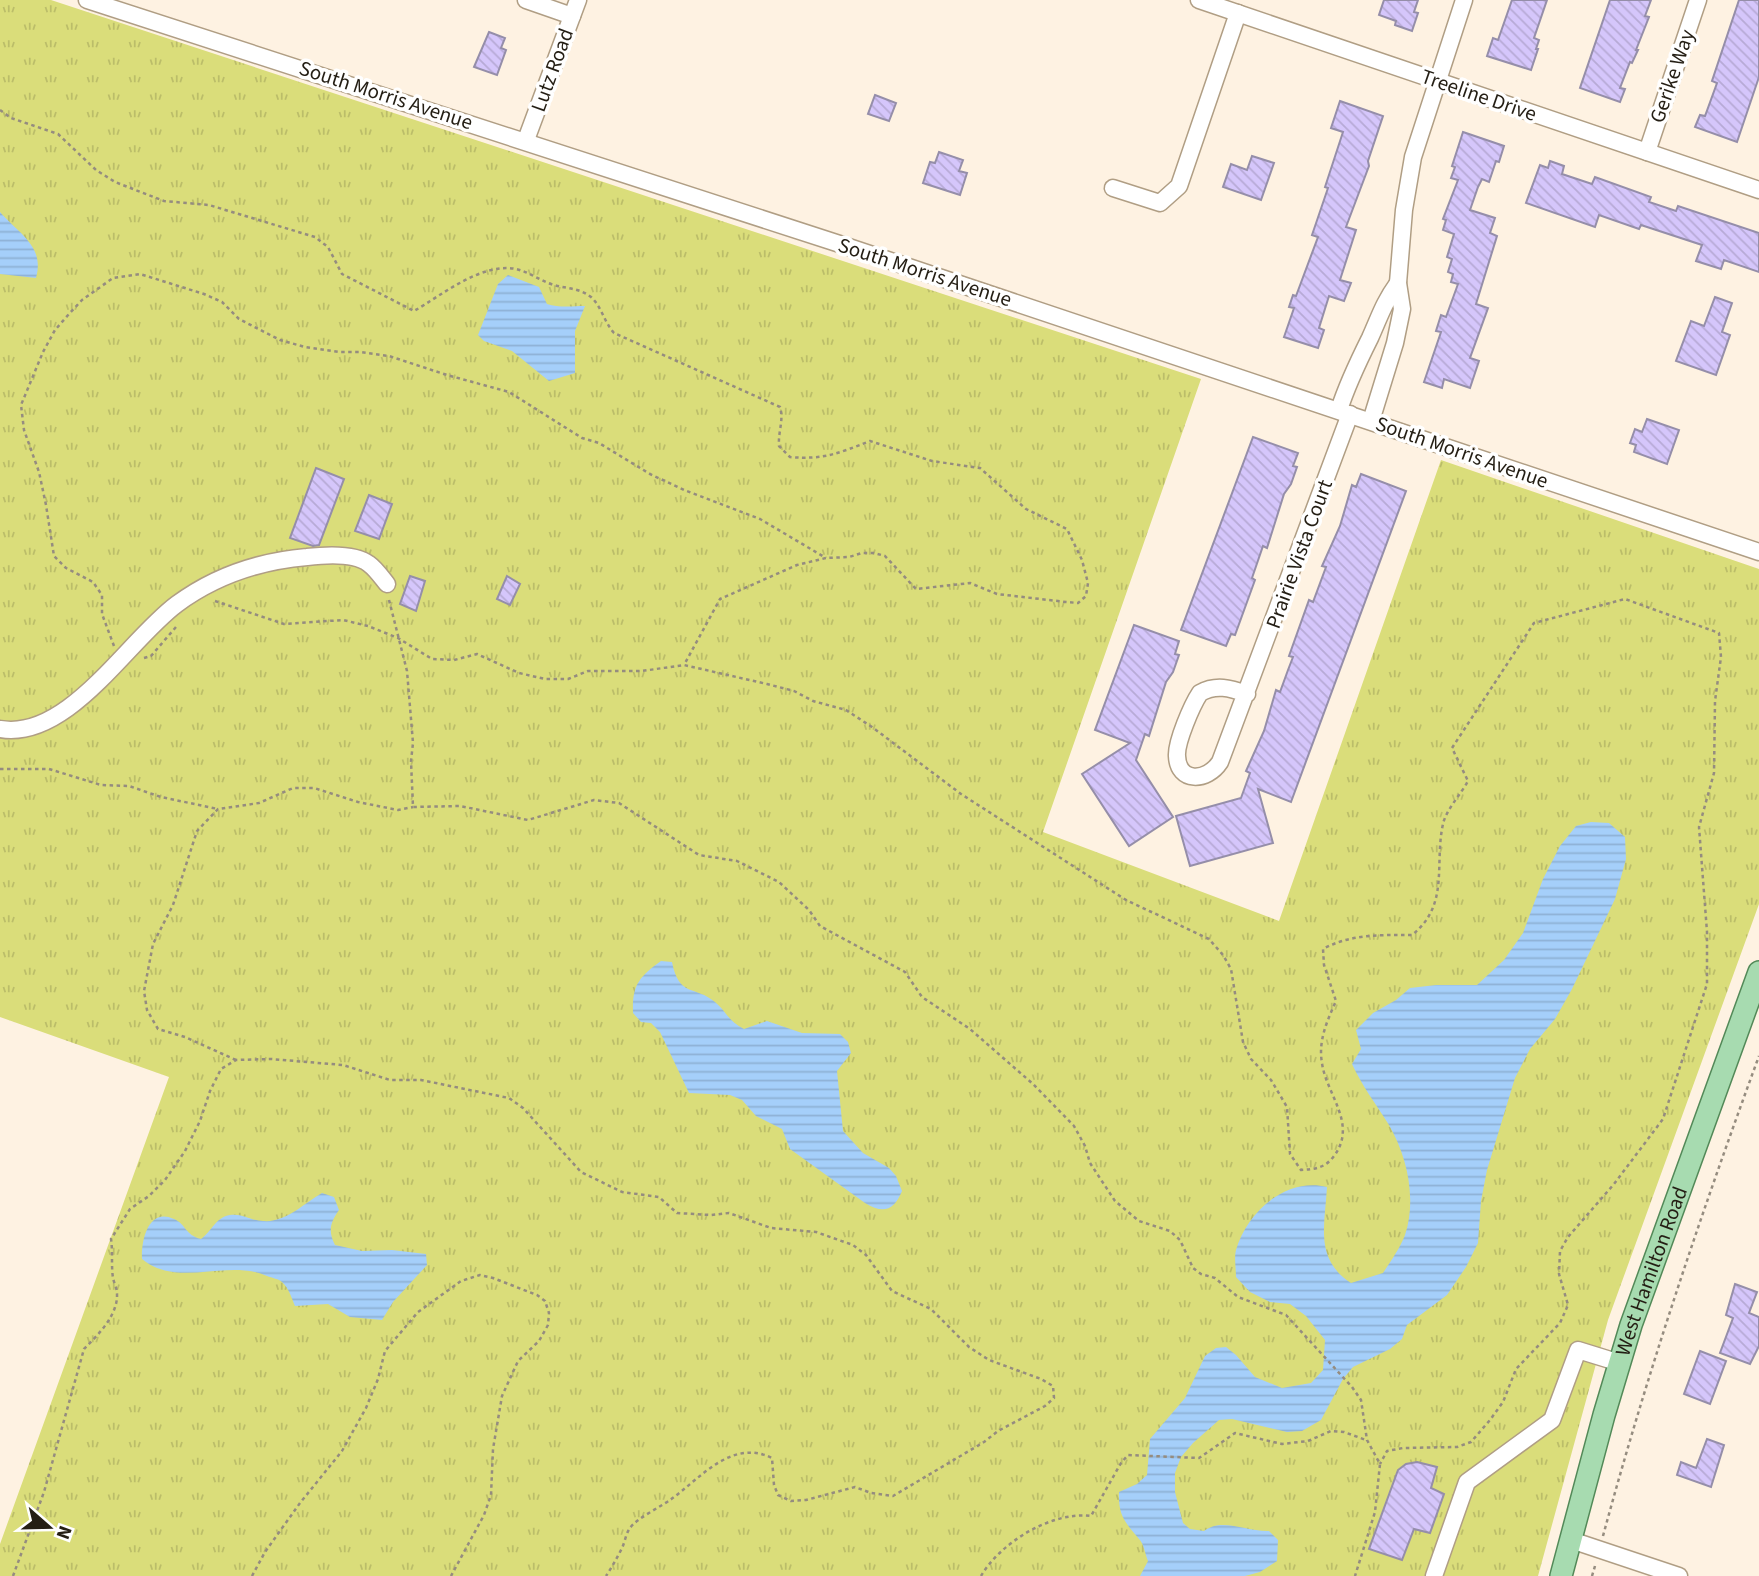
<svg xmlns="http://www.w3.org/2000/svg" width="1759" height="1576" viewBox="0 0 1759 1576" font-family="'Source Sans 3',sans-serif">
<defs>
<pattern id="grass-tufts" width="24" height="20" patternUnits="userSpaceOnUse" patternTransform="scale(1.75)"><rect width="24" height="20" fill="#dadd7a"/><path d="M3 7l-1-3M5 7V3M7 7l1-3M15 17l-1-3M17 17v-4M19 17l1-3" fill="none" stroke="#bbbd69"/></pattern>
<pattern id="water-rules" width="6" height="5" patternUnits="userSpaceOnUse" patternTransform="scale(1.75)"><rect width="6" height="5" fill="#a5cffa"/><path d="M0 2.5h6" fill="none" stroke="#8eb1d5"/></pattern>
<pattern id="building-back-hatch" width="6" height="6" patternUnits="userSpaceOnUse" patternTransform="scale(1.75)"><rect width="6" height="6" fill="#d5c6fb"/><path d="M-1 5l2 2M0 0l6 6M5-1l2 2" fill="none" stroke="#b7aad6"/></pattern>
</defs>
<rect width="100%" height="100%" fill="#fef2e2"/>
<polygon fill="url(#grass-tufts)" points="0,0 51,0 1201,379 1043,832 1279,921 1441,460 1759,569 1759,904 1608,1320 1538,1576 0,1576 0,1544 169,1077 0,1017"/>
<g fill="url(#water-rules)">
<path d="M0,212C19,234 45,246 36,278L0,274Z"/>
<path d="M508,275L539,287L547,304C559,308 573,306 585,306L575,331V373L549,381L512,351L484,341L478,335L498,284Z"/>
<path d="M1591,822L1609,823L1625,837L1626,859L1615,899L1572,989L1555,1019L1530,1049L1515,1078L1487,1170L1481,1201L1478,1243L1466,1267L1447,1295L1407,1325L1402,1339L1390,1349L1353,1367L1343,1379L1321,1420L1302,1431L1287,1432L1232,1419L1219,1420L1193,1443L1181,1457L1175,1473V1492L1183,1523L1190,1529L1204,1531C1222,1517 1247,1532 1269,1531L1278,1540L1277,1561L1260,1572L1245,1576H1140L1148,1561C1145,1554 1144,1544 1139,1539C1125,1522 1118,1516 1119,1492L1137,1484L1147,1475L1150,1439L1185,1398L1205,1356L1216,1348L1226,1347L1236,1355L1255,1377L1282,1388L1311,1383L1323,1370L1325,1340L1306,1316L1290,1304L1270,1302L1250,1292L1236,1277C1236,1269 1234,1258 1236,1250C1247,1211 1287,1177 1327,1187C1325,1225 1314,1259 1351,1283L1383,1273C1391,1261 1400,1248 1405,1235C1417,1199 1407,1156 1389,1125C1376,1104 1362,1086 1352,1064L1361,1049L1356,1030L1373,1013L1396,1000L1410,988L1436,985H1477L1504,960L1523,933L1543,879L1560,846L1576,826Z"/>
<path d="M661,961L672,962C679,998 695,985 715,1002C727,1012 727,1020 744,1029L767,1021L802,1033L840,1034L848,1042L851,1053L837,1071L843,1131L863,1153L889,1168L896,1176L902,1191C894,1211 883,1214 865,1203L790,1149L782,1129L756,1116L742,1100L730,1095L689,1093L660,1032L651,1023L641,1022L633,1013C632,985 639,977 661,961Z"/>
<path d="M322,1193L334,1197L339,1210C330,1223 328,1231 335,1245L362,1251L392,1250L426,1254L427,1265L393,1302L382,1320L350,1317L328,1304L295,1306C292,1299 289,1288 282,1282C279,1279 272,1278 267,1276C226,1258 179,1289 142,1259C141,1241 148,1207 174,1219C186,1224 185,1235 201,1239C212,1231 216,1217 230,1215C242,1213 252,1221 263,1221C286,1223 304,1203 322,1193Z"/>
</g>
<g fill="url(#building-back-hatch)" stroke="#958ea9" stroke-width="2">
<polygon points="1384,0 1418,0 1414,12 1418,13 1412,31 1395,25 1396,21 1379,15"/>
<polygon points="1512,0 1547,0 1534,38 1539,40 1536,49 1538,49 1531,70 1487,56 1493,38 1498,40"/>
<polygon points="1610,0 1651,0 1645,16 1649,17 1636,50 1638,50 1632,63 1630,62 1620,88 1625,89 1620,102 1580,88"/>
<polygon points="1739,0 1759,0 1759,77 1737,142 1695,127 1700,115 1705,116 1717,83 1712,81"/>
<polygon points="489,32 505,38 501,48 506,50 497,75 474,67"/>
<polygon points="875,95 896,103 889,121 868,114"/>
<polygon points="1340,101 1383,116 1368,161 1369,166 1346,227 1356,230 1340,280 1351,283 1344,301 1329,296 1319,328 1324,330 1318,348 1284,337 1294,308 1289,307 1293,295 1296,296 1318,237 1312,235 1328,188 1325,187 1343,132 1331,128"/>
<polygon points="1463,132 1504,146 1499,162 1496,161 1489,182 1482,179 1478,187 1470,210 1495,218 1490,233 1497,236 1476,304 1488,308 1470,358 1479,361 1470,388 1444,379 1442,388 1424,382 1441,332 1436,331 1441,315 1446,317 1458,284 1451,282 1453,274 1448,272 1452,259 1447,257 1454,234 1443,230 1446,220 1443,219 1458,180 1451,178 1455,167 1452,166"/>
<polygon points="939,152 963,160 959,171 967,173 960,195 923,183 930,162 935,163"/>
<polygon points="1252,156 1274,163 1261,200 1223,187 1231,164 1247,170"/>
<polygon points="1550,161 1564,166 1562,174 1592,184 1595,177 1651,197 1649,202 1676,211 1678,206 1759,233 1759,272 1724,260 1721,269 1696,261 1702,245 1641,225 1639,229 1599,215 1595,227 1526,203 1540,165 1548,168"/>
<polygon points="1715,297 1732,303 1722,332 1730,335 1716,375 1676,361 1691,321 1704,326"/>
<polygon points="1647,419 1679,430 1667,464 1634,452 1636,445 1630,443 1635,429 1642,432"/>
<polygon points="1253,437 1298,453 1293,466 1297,467 1291,484 1284,494 1267,548 1263,546 1252,578 1255,580 1235,635 1231,634 1226,646 1181,630"/>
<polygon points="316,468 344,479 319,545 313,546 290,538"/>
<polygon points="1361,474 1406,491 1291,802 1258,789 1273,843 1190,866 1176,816 1241,798 1250,773 1246,771 1264,731 1276,690 1280,692 1288,670 1293,657 1289,656 1309,600 1313,602 1326,567 1322,566 1340,526 1352,485 1356,487"/>
<polygon points="369,495 392,504 379,539 355,531"/>
<polygon points="410,576 425,581 416,611 400,604"/>
<polygon points="507,576 520,584 510,605 497,599"/>
<polygon points="1134,625 1179,641 1175,654 1179,655 1173,672 1166,682 1149,736 1145,734 1136,760 1173,817 1129,846 1082,774 1130,743 1095,730"/>
<polygon points="1735,1284 1757,1292 1749,1313 1759,1317 1759,1346 1750,1364 1720,1353 1733,1318 1726,1315"/>
<polygon points="1700,1351 1726,1361 1710,1404 1684,1394"/>
<polygon points="1707,1439 1724,1445 1711,1487 1677,1475 1681,1462 1696,1468"/>
<polygon points="1417,1462 1437,1467 1431,1488 1444,1494 1430,1533 1414,1529 1402,1560 1369,1549 1398,1470 1406,1464"/>
</g>
<g fill="none" stroke-linecap="round" stroke-linejoin="round">
<defs>
<g id="minor">
<polyline points="87,0 849,247 1759,552"/>
<polyline points="526,0 572,16"/>
<polyline points="1199,0 1759,190"/>
<polyline points="526,140 578,0"/>
<polyline points="1647,152 1698,0"/>
<polyline points="1113,188 1160,203 1179,186 1238,13"/>
<path d="M1339,410C1347,385 1358,362 1370,338C1380,316 1383,304 1398,283"/>
<polyline points="1371,421 1395,343 1402,309 1398,283 1404,210 1413,157 1464,0"/>
<path d="M1247,694C1230,688 1216,684 1200,693C1192,705 1176,742 1177,756C1178,783 1207,782 1220,762L1350,414"/>
<path d="M0,729C68,741 128,640 177,604C215,576 260,561 307,557C324,555 355,553 369,564C376,569 382,578 387,584"/>
<polyline points="1571,1540 1679,1576"/>
<polyline points="1434,1576 1467,1482 1552,1420 1578,1350 1620,1363"/>
</g>
<g id="major">
<path id="s1" d="M1561,1576L1604,1415L1631,1325L1759,972"/>
</g>
</defs>
<use href="#minor" stroke="#b09e84" stroke-width="19"/>
<use href="#major" stroke="#538958" stroke-width="24"/>
<g stroke="#958c7f" stroke-width="2.5" stroke-dasharray="3.5 3.5" stroke-linecap="butt">
<path d="M0,110L11,118L58,134L96,170L115,182L164,201L209,205L315,237L328,247L342,274L414,311C442,295 482,262 516,269C529,272 539,280 551,284C565,289 578,287 591,297C602,307 604,322 614,333L780,407C784,421 778,431 779,446L790,457C824,460 839,453 870,441L932,461L980,468L1026,509L1067,529L1082,560L1088,583L1086,596L1078,603L1066,602L997,594L970,583L916,589L885,556L874,553H862L849,557L826,558L797,565L720,599L684,665"/>
<polyline points="389,600 407,671 413,743 411,761 413,807 460,806 528,820 594,800 619,803 699,855 737,861 779,882 809,910 820,926 905,972 922,997 970,1029 1033,1084 1074,1126 1085,1146 1090,1163 1115,1201 1139,1221 1170,1231 1180,1240 1193,1268 1201,1274 1215,1278 1238,1297 1286,1315 1352,1387 1361,1400 1367,1440 1380,1464 1375,1512 1355,1576"/>
<path d="M215,601L284,624L343,620L368,626L398,638L432,659L454,660L477,654L519,673L545,679H568L588,671H642L684,665L767,684L794,691L813,701L846,710L872,727L961,794L1126,900L1209,939L1223,955L1231,969L1243,1042L1251,1059L1271,1080L1287,1107L1290,1154L1301,1170C1316,1169 1325,1168 1334,1156C1358,1124 1326,1094 1322,1063C1318,1041 1327,1021 1336,1001L1324,965L1323,949C1350,934 1381,935 1412,935C1450,905 1434,864 1443,824C1446,810 1461,794 1468,781L1452,748L1534,623L1625,599L1719,633L1721,657L1715,701L1714,773L1699,827L1707,932V984L1663,1119L1614,1184L1568,1237L1560,1251L1559,1274L1568,1305L1560,1323L1516,1369L1503,1402L1490,1420L1471,1442L1457,1447L1403,1448L1387,1451L1380,1464"/>
<polyline points="114,646 102,614 102,595 93,582 66,568 54,556 46,505 39,472 24,430 21,405 43,352 55,330 69,314 82,300 113,278 140,274 204,294 222,302 239,319 280,340 305,347 339,352 360,352 389,356 447,375 509,392 582,438 599,443 650,474 684,490 760,519 826,558"/>
<polyline points="144,658 151,656 176,627"/>
<polyline points="0,769 49,769 101,785 129,786 161,797 218,809"/>
<polyline points="236,1060 185,1037 158,1029 147,1010 144,991 153,944 173,905 197,831 218,809 259,803 293,788 314,788 358,802 398,810 413,807"/>
<path d="M1603,1536C1647,1373 1701,1214 1759,1056"/>
<path d="M13,1576L44,1492L84,1349C98,1335 118,1315 117,1294C117,1288 114,1283 113,1278C111,1265 113,1252 111,1239L130,1209L149,1196L165,1180L185,1151L200,1121L210,1091L221,1069L236,1060L271,1059L343,1065L390,1080H421L509,1098L523,1108L581,1172L622,1192L659,1197L677,1213L711,1215L729,1213L771,1228L816,1232L853,1245L866,1255L892,1291L931,1309L969,1347L989,1360L1041,1379L1053,1386L1054,1398L1045,1406L998,1431L984,1442L893,1496L871,1493L855,1487L806,1500L791,1501L778,1495L774,1485L772,1458C731,1438 700,1479 670,1500C660,1507 636,1519 630,1528C626,1533 625,1542 622,1548C617,1558 612,1567 606,1576"/>
<polyline points="252,1576 265,1552 300,1503 342,1451 366,1408 378,1379 385,1351 418,1312 461,1281 480,1275 493,1278 537,1295 545,1301 549,1313 548,1325 539,1341 518,1361 502,1396 493,1449 491,1495 484,1515 451,1576"/>
<path d="M981,1576C1001,1542 1052,1511 1091,1516L1121,1463L1128,1455L1199,1458L1235,1433L1282,1444L1308,1441L1331,1431L1344,1432L1366,1440"/>
<polyline points="1592,1576 1595,1566"/>
</g>
<use href="#minor" stroke="#fff" stroke-width="16"/>
<use href="#major" stroke="#a7dbb0" stroke-width="21"/>
</g>
<g text-anchor="middle" stroke-width="7" stroke-linejoin="round" paint-order="stroke">
<g font-size="21" fill="#241e14" stroke="#fff">
<text transform="translate(552 70) rotate(-70)" y="7">Lutz Road</text>
<text transform="translate(1672 76) rotate(-71)" y="7">Gerike Way</text>
<text transform="translate(386 95) rotate(18)" y="7">South Morris Avenue</text>
<text transform="translate(1479 95) rotate(19)" y="7">Treeline Drive</text>
<text transform="translate(925 272) rotate(18)" y="7">South Morris Avenue</text>
<text transform="translate(1462 452) rotate(19)" y="7">South Morris Avenue</text>
<text transform="translate(1299 554) rotate(-70)" y="7">Prairie Vista Court</text>
<text dy="7" stroke="none"><textPath href="#s1" startOffset="318">West Hamilton Road</textPath></text>
</g>
</g>
<g transform="translate(49 1527) rotate(110)" stroke="#ffffff" stroke-width="5" paint-order="stroke">
<path d="M0-5L12 26L0 18L-12 26Z" fill="#241e14"/>
<text y="-10" font-size="19" font-weight="bold" text-anchor="middle" fill="#241e14">N</text>
</g>
</svg>
